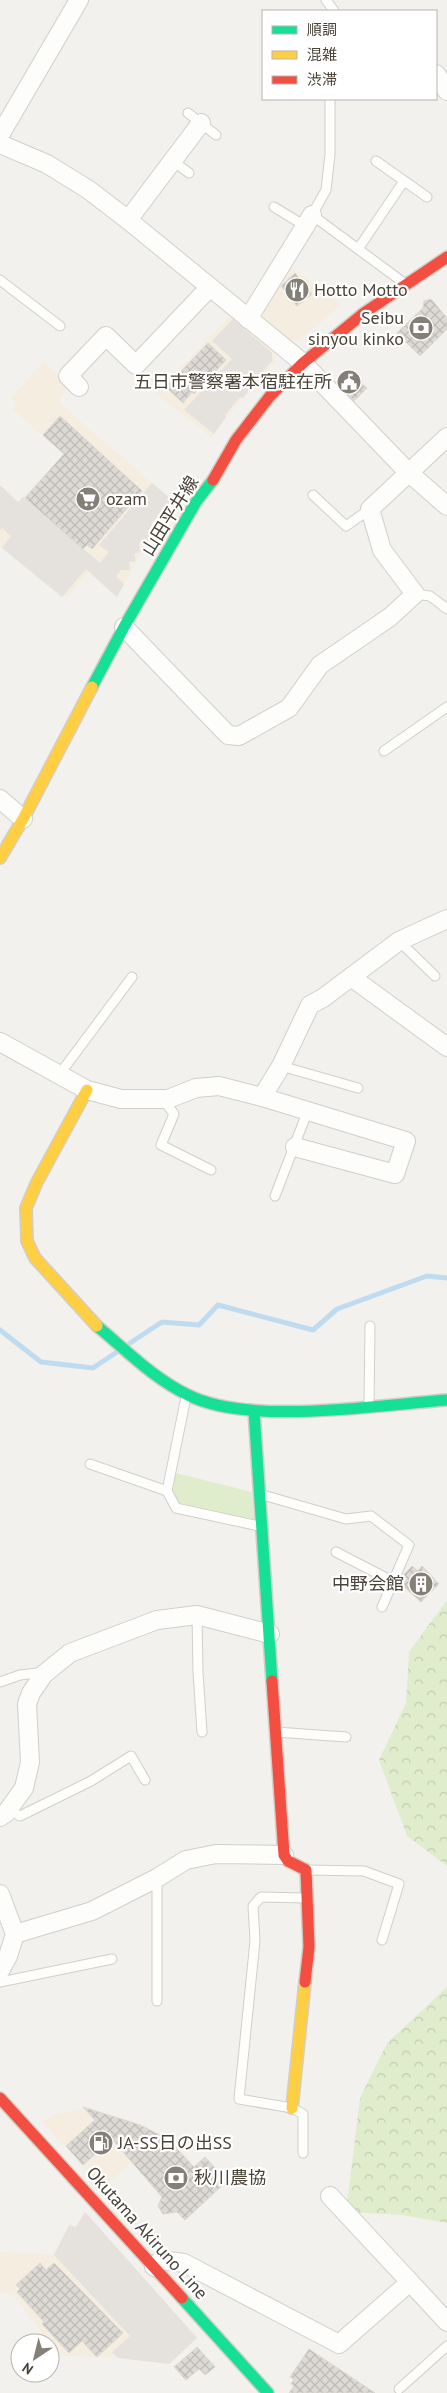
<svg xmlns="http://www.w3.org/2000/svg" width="447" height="2393" viewBox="0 0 447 2393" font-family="'PT Sans','Noto Sans JP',sans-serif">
<defs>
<pattern id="forest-crowns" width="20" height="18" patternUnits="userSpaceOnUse" patternTransform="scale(1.25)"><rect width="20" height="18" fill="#e0edcd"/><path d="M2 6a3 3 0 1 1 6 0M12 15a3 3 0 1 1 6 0" fill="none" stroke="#c2ccb1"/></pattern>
<pattern id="building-cross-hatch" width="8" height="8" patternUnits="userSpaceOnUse" patternTransform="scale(1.25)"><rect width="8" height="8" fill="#dddad5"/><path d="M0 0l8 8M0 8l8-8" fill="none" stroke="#bfbcb8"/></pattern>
</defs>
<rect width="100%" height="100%" fill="#f3f1ed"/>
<g fill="#f5ede0">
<polygon points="288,265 342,304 299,340 286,341 257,316"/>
<polygon points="230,316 274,352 275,363 243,398 211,437 156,394"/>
<polygon points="44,362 70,385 60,397 61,405 171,499 117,597 88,572 68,596 65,594 62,597 0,546 0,485 18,502 64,454 13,410 18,404 11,398"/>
<polygon points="89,2108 141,2124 154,2131 129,2153 135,2159 103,2189 43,2122 57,2114"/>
<polygon points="85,2212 197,2338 169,2364 118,2358 50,2355 50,2343 43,2343 40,2330 14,2296 0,2292 0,2252 54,2255 69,2225 76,2227"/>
</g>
<g fill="url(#forest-crowns)">
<polygon points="447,1600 447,1866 407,1836 379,1760 406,1703 409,1652"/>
<polygon points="447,1987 447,2223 402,2215 346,2212 360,2098 387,2043"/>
</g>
<polygon fill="#e0edcd" points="176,1473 252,1492 254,1520 211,1513 179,1504 171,1494"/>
<g fill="#e5e2de">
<polygon points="233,319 272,353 272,361 254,381 256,382 243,398 240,397 225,415 226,417 214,434 184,410 232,359 212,341"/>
<polygon points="152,483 171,499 164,513 162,512 151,524 156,527 146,544 140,541 139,545 140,552 134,554 136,561 129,562 130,570 121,570 116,576 124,584 117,597 86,569 62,597 2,548 11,536 2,528 0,530 0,485 18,502 23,497 100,563 109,552 99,545"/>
<polygon points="85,2212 197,2338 169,2364 118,2358 112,2352 130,2336 54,2255 69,2225 76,2227"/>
</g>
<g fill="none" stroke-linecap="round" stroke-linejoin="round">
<g stroke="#bedbf0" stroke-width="5">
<polyline points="0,1330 41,1362 93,1368 117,1352"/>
<polyline points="130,1343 162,1322 199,1325 218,1305 313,1330 337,1309 427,1276 447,1278"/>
</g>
</g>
<g fill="url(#building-cross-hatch)" stroke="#dbd8d3">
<polygon points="295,273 312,294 297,306 281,286"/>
<polygon points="431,299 447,318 447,329 420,356 397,333 423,308 424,301"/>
<polygon points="208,343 226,360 194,394 192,392 183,403 166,387"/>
<polygon points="347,372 367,388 354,401 336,382"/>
<polygon points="60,416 142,491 92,549 87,545 83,549 25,498 64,454 43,435"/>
<polygon points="412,1566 418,1571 422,1566 439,1584 421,1602 402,1585 405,1582 402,1578 403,1575"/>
<polygon points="83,2107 140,2125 168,2139 194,2167 205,2157 227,2181 185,2220 177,2212 163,2214 158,2206 162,2197 112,2139 83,2165 66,2146 95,2120"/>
<polygon points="40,2263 46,2270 54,2263 123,2333 97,2357 82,2341 69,2353 42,2324 44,2322 17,2292 20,2289 16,2285"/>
<polygon points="197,2347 215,2367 205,2375 199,2369 186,2380 174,2367"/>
<polygon points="309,2349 375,2393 289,2393 294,2386 291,2384 294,2379 290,2377"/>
</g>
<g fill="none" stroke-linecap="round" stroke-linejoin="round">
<defs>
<g id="lane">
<polyline points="326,0 334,11"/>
<polyline points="330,99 330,154 326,190 312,215 404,283"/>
<polyline points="188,113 216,135"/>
<polyline points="173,161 189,173"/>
<polyline points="376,161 427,197"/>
<polyline points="274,207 305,226"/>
<polyline points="358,249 404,181"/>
<polyline points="0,280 60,326"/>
<polyline points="313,495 346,526 370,509"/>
<polyline points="415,594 430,596 447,609"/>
<polyline points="384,751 447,707"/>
<polyline points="399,941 435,976"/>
<polyline points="281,1066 358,1088"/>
<polyline points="59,1075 132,977"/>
<polyline points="163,1099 174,1114 161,1145 211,1170"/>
<polyline points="275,1196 308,1110"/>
<polyline points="369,1405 370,1326"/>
<polyline points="90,1464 167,1491 186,1397"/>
<polyline points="167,1491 176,1508 259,1526"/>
<polyline points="263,1495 346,1519 371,1516 409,1545 382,1607"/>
<polyline points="336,1552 392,1581"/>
<polyline points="197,1615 198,1672 202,1732"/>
<polyline points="0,1682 20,1675 46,1672"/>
<polyline points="276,1732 346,1737"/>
<polyline points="9,1810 20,1816 91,1781 131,1756 145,1780"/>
<polyline points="308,1870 364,1871 399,1884 382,1940"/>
<polyline points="0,1982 112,1959"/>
<polyline points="157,2001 157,1878"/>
<polyline points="303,2153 303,2114 292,2108 239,2099 255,1941 253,1906 261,1897 306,1898"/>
<polyline points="399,2389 447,2346"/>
</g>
<g id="street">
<polyline points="436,74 447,91"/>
<polyline points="0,135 79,0"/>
<polyline points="0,144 47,164 89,190 128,220 303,363 408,472 447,506"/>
<polyline points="128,220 201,123"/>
<polyline points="248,319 312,215"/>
<polyline points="79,387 68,376 106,336 136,365 209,288"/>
<polyline points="124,627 228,735 239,736 289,708 320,665 390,617 415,594 382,550 370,509 447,437"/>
<polyline points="0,799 23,819"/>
<polyline points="351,977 447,1047"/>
<polyline points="0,1042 87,1090 121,1099 168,1099 196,1088 219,1086 262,1097 281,1066 310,1005 323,998 399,941 447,919"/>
<polyline points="262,1097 406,1141 395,1174 295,1147"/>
<polyline points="0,1817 6,1813 24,1788 30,1762 27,1704 31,1693 44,1674 70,1653 157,1620 197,1615 270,1634"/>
<polyline points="0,1894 15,1934 8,1956 0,1971"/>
<polyline points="15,1934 92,1911 157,1878 186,1860 216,1854 284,1855"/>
<polyline points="330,2196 410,2282"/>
<polyline points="154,2267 161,2260 184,2263 339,2344 410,2282 447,2322"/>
</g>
<g id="fast">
<polyline points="92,687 124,627 196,502 213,480"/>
<path d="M97,1326C126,1350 154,1379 188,1395C249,1426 378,1405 447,1400"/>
<polyline points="254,1411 272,1681"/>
<polyline points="182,2298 268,2393"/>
</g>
<g id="slow">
<polyline points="0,858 23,819 92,687"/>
<polyline points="87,1090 37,1182 26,1208 27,1241 35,1258 97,1326"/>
<polyline points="292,2108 305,1982"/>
</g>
<g id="jam">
<polyline points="213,480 236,440 270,396 303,363 364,313 447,257"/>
<polyline points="272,1681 284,1855 288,1861 306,1870 309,1947 305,1982"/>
<polyline points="0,2098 182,2298"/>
</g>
</defs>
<use href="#lane" stroke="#d1cfcb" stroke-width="11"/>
<use href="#street" stroke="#d1cfcb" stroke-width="20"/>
<use href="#fast" stroke="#d2cec4" stroke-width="14"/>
<use href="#slow" stroke="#d2cec4" stroke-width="14"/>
<use href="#jam" stroke="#d2cec4" stroke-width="14"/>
<use href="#lane" stroke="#fdfdfc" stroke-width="9"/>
<use href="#street" stroke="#fdfdfc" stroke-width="18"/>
<use href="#fast" stroke="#16e098" stroke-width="11"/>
<use href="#slow" stroke="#ffcf43" stroke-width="11"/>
<use href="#jam" stroke="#f24e42" stroke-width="11"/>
</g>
<defs>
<symbol id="restaurant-disc" viewBox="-11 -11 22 22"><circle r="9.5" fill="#858077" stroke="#fff"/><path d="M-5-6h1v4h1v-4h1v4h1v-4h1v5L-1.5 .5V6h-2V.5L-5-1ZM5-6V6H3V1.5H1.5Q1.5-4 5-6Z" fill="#fff"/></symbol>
<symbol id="bank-disc" viewBox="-11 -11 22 22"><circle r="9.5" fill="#858077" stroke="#fff"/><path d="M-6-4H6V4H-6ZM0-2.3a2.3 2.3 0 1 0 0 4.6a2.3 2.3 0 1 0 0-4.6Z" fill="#fff"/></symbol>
<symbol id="civic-disc" viewBox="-11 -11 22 22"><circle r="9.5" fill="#858077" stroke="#fff"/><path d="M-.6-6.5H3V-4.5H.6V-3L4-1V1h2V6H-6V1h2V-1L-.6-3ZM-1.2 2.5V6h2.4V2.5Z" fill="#fff"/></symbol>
<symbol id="supermarket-disc" viewBox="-11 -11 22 22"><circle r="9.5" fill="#858077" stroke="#fff"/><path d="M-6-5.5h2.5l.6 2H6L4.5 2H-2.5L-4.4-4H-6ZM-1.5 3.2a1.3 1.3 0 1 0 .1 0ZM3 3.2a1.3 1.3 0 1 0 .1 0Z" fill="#fff"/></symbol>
<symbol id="building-disc" viewBox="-11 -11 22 22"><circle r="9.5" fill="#858077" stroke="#fff"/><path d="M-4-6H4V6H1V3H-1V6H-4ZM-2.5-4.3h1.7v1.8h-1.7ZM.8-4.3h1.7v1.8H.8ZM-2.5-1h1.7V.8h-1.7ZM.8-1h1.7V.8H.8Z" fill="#fff"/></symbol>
<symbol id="fuel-disc" viewBox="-11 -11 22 22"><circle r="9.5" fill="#858077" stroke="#fff"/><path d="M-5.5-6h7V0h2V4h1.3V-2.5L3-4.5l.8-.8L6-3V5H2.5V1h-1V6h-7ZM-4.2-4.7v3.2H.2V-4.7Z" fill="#fff"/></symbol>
</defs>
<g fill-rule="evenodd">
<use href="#restaurant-disc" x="283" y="276" width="28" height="28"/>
<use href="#bank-disc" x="407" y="314" width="28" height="28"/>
<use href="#civic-disc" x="335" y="368" width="28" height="28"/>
<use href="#supermarket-disc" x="74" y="485" width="28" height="28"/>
<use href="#building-disc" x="407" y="1570" width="28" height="28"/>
<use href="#fuel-disc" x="87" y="2129" width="28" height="28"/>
<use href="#bank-disc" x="162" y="2164" width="28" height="28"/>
</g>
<g text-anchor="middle" stroke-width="4.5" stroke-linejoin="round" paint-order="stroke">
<g font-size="18" fill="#4a4338" stroke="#fff" text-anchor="start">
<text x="314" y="296">Hotto Motto</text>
<text x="404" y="324" text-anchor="end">Seibu<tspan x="404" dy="21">sinyou kinko</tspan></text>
<text x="332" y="388" text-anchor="end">五日市警察署本宿駐在所</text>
<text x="106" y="505">ozam</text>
<text x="404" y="1590" text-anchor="end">中野会館</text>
<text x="118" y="2149">JA-SS日の出SS</text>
<text x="194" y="2184">秋川農協</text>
</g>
<g font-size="18" fill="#4a4338" stroke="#fff">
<text transform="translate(170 516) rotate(-58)" y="6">山田平井線</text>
<text transform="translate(147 2233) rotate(48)" y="6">Okutama Akiruno Line</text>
</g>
</g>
<rect x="262" y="10" width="175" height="90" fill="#ffffff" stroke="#b7b4af"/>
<rect x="272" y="26" width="25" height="8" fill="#16e098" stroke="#b7b4af"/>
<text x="307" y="35" font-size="15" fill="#4a4338">順調</text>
<rect x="272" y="51" width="25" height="8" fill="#ffcf43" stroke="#b7b4af"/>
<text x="307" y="60" font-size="15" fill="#4a4338">混雑</text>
<rect x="272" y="76" width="25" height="8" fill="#f24e42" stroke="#b7b4af"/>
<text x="307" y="85" font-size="15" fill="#4a4338">渋滞</text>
<g transform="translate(35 2358) rotate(215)"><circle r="24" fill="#ffffff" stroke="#b7b4af"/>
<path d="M0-4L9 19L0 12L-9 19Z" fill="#858077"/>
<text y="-8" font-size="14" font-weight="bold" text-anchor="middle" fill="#4a4338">N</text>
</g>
</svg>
